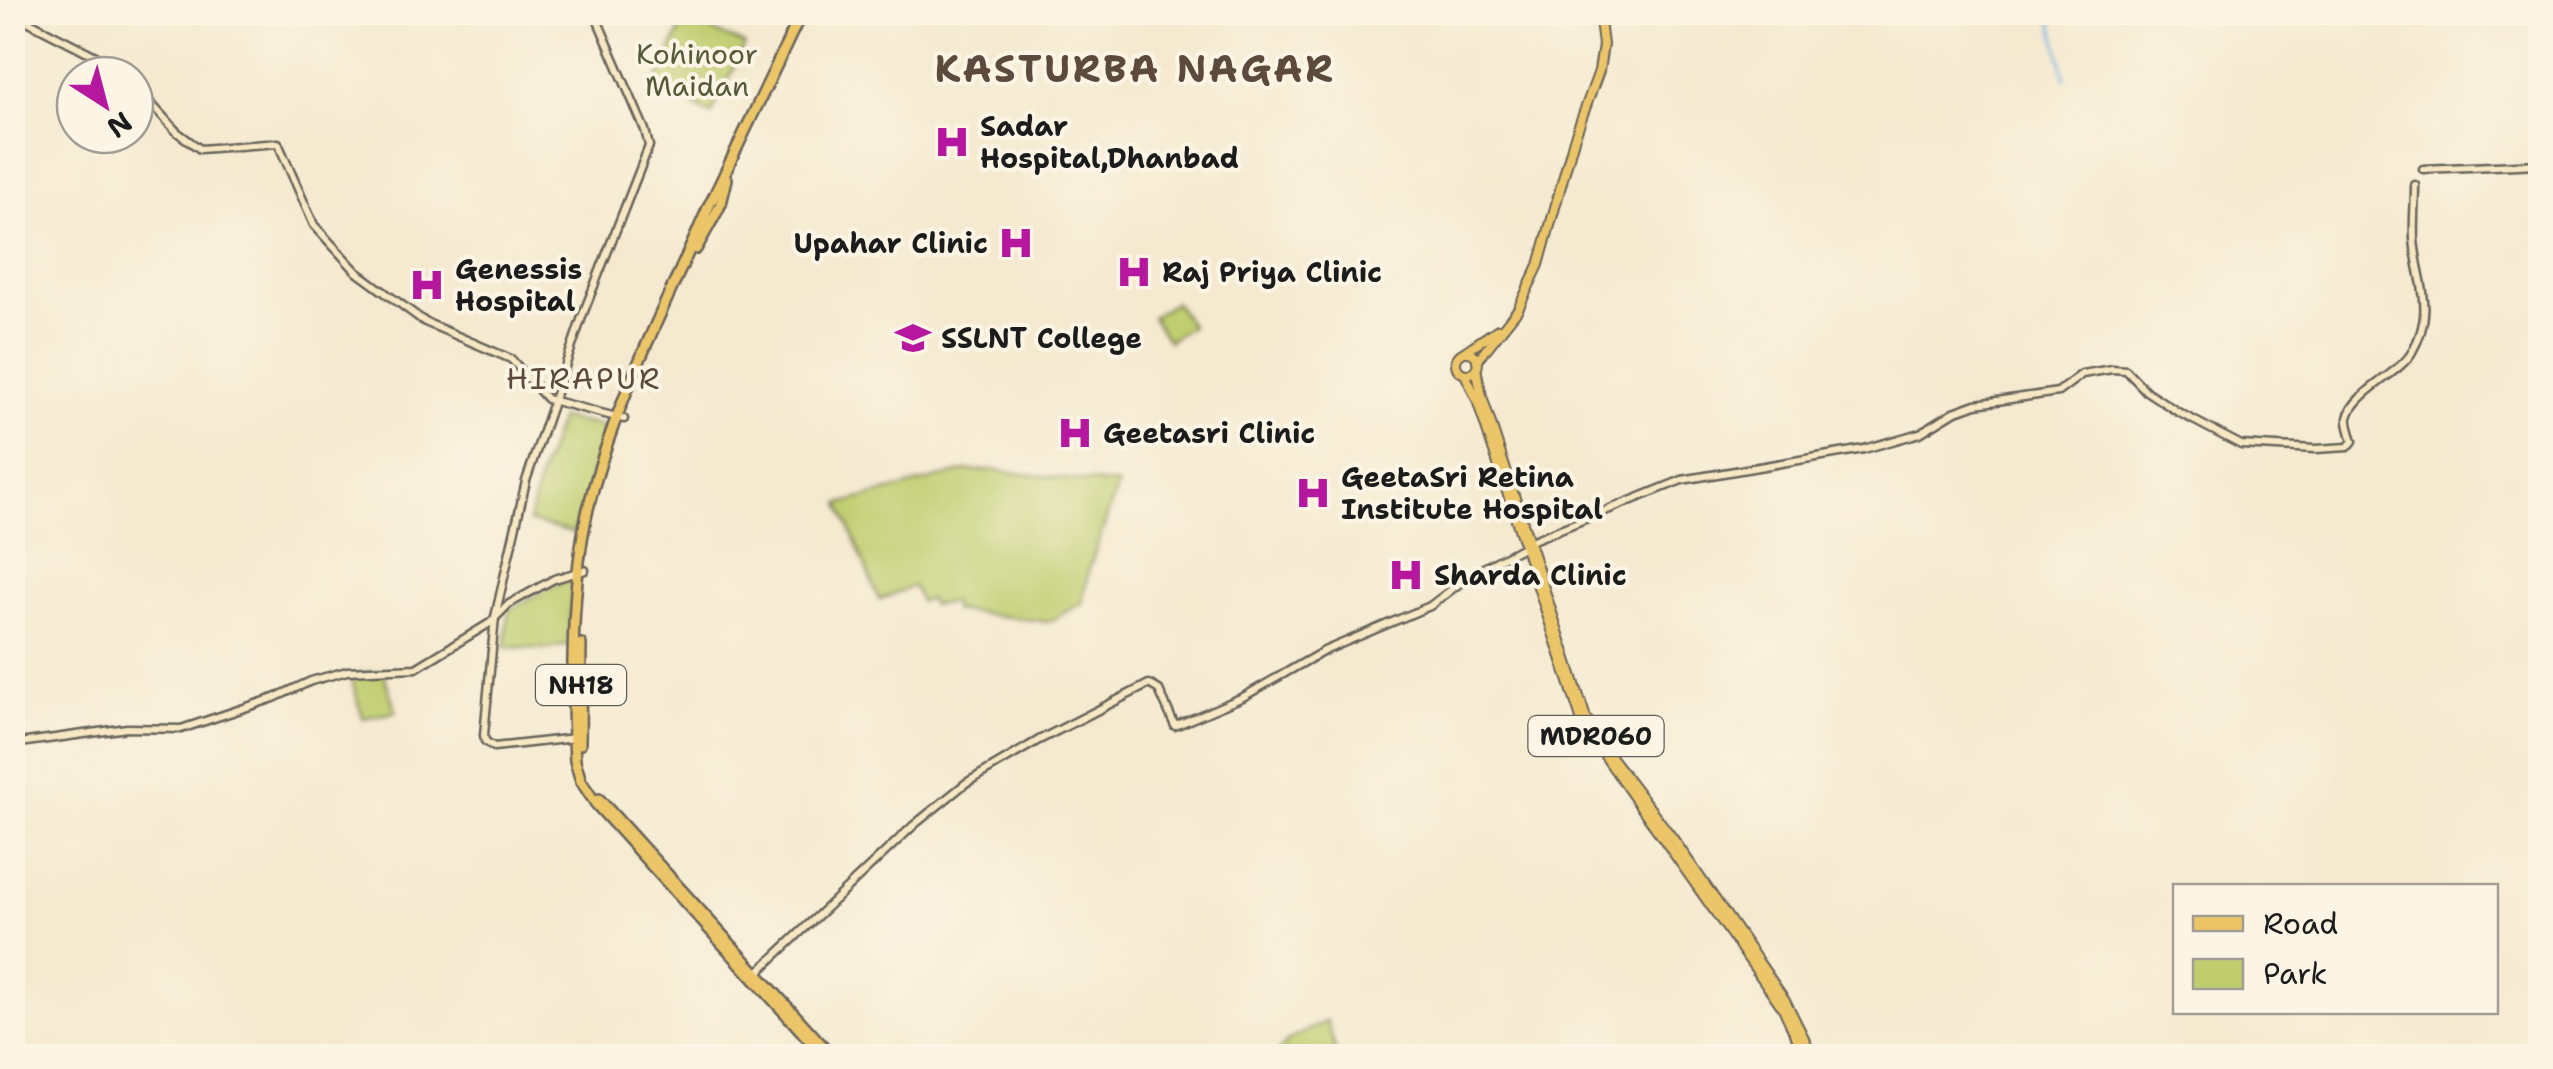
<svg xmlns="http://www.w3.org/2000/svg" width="2553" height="1069" viewBox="0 0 2553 1069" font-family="'Shantell Sans',sans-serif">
<rect width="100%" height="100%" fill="#fcf5e5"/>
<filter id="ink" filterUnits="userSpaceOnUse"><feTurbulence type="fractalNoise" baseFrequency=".01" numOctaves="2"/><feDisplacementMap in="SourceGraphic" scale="20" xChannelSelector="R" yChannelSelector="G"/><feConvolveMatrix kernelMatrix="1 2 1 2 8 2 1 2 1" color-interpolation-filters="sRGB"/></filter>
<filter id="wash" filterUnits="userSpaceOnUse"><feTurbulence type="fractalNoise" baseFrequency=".0048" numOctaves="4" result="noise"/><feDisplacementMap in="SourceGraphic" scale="40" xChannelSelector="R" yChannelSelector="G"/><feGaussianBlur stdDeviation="2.25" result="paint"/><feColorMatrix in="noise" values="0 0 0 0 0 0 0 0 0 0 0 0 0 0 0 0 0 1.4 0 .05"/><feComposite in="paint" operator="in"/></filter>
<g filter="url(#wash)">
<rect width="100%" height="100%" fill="#f5e9cf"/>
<g fill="#c0cd6f" stroke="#6e7446" stroke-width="2.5">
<polygon points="685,19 745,45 711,115 656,83"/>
<polygon points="1175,302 1191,326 1168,341 1152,317"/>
<polygon points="560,418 606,427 574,533 529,522 539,477"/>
<polygon points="993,470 1118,485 1089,569 1082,603 1048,622 953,610 951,602 931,605 929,599 920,602 913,586 879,600 840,504 965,471"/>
<polygon points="572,578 569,644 550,649 505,647 509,609"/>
<polygon points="383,671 396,712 363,718 350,675"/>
<polygon points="1327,1021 1336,1051 1333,1056 1279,1056 1278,1052 1289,1040"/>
</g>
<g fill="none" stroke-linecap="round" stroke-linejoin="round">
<polyline stroke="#6cb0e2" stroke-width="2.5" points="2050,12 2065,79"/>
</g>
</g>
<g filter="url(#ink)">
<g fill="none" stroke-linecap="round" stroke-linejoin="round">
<defs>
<g id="secondary">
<polyline points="12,13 113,65 125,75"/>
<polyline points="135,86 177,132 200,149 278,143 314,225 357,272 425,322 511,359 547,399 624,419"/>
<polyline points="2423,169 2540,164"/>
<path d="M1528,542L1682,480L1864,449L1920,433L1954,412L1976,404L2058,392L2082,374L2112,369L2126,370L2146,391L2178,412L2241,445L2315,449L2348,447L2353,441C2351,434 2347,424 2348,418C2352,393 2401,373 2412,352C2437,308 2417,280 2414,239C2413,221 2415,203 2415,185"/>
<polyline points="575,738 494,747 485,741 484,735 495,617 526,481 583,314 649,146 645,130 594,12"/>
<polyline points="12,744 127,728 181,729 274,698 311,681 347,671 416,668 490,623 509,604 554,579 585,570"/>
<polyline points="755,975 914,825 966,783 1039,740 1149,684 1159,690 1175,726 1243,697 1324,651 1430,606 1472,574 1523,547"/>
</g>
<g id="primary">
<polyline points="1464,352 1498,329"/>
<circle cx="1467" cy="363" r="11"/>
<polyline points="1477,361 1518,309 1539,265 1574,139 1599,71 1603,45 1599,12"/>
<polyline points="1476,368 1482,396 1586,718 1610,756 1674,840 1785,1000 1813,1056"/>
<polyline points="1465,374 1477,400 1583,725 1783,1008 1805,1056"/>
</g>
<g id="highway">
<polyline points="712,200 802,12"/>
<path d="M710,203C667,304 614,401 588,509C571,582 571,685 575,761L581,781L596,804L824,1056"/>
<polyline points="721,204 727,179"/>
<polyline points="696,249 719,208"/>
<polyline points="580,744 581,644"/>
<polyline points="599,799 832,1056"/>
</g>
</defs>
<use href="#secondary" stroke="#68645b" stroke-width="11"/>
<use href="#primary" stroke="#68645b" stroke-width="12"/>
<use href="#highway" stroke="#68645b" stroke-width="14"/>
<use href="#secondary" stroke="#f7e8c3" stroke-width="6"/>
<use href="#primary" stroke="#ecc569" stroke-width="8"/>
<use href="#highway" stroke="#ecc569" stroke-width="9"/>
</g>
</g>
<defs>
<symbol id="hospital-bare" viewBox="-9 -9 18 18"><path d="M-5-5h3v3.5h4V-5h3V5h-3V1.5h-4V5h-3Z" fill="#b5179e" stroke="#fcf5e5" stroke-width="2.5" paint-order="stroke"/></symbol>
<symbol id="university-bare" viewBox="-9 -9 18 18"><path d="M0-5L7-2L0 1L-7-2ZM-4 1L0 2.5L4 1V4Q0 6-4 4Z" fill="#b5179e" stroke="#fcf5e5" stroke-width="2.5" paint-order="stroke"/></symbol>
</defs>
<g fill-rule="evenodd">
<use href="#hospital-bare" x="927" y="117" width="50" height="50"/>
<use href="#hospital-bare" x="991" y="218" width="50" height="50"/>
<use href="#hospital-bare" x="1109" y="247" width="50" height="50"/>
<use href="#hospital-bare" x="402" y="260" width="50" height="50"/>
<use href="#university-bare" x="888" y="313" width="50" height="50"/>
<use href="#hospital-bare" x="1050" y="408" width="50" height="50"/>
<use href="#hospital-bare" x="1288" y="468" width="50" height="50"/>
<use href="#hospital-bare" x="1381" y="550" width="50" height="50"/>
</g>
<g text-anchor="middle" stroke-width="8" stroke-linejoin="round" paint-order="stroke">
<g fill="#fcf5e5" stroke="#5f5d58" stroke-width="2.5">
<rect x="536" y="665" width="90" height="40" rx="8"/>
<rect x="1528.5" y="716" width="135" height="40" rx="8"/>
</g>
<g font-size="25" font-weight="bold" fill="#1c1c1c">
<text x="581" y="694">NH18</text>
<text x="1596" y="745">MDR060</text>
</g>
<g font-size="28" fill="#555a39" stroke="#fcf5e5">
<text x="697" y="64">Kohinoor<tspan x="697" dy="32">Maidan</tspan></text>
</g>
<g font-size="28" font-weight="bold" fill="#1c1c1c" stroke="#fcf5e5" text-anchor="start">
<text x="980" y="136">Sadar<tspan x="980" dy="32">Hospital,Dhanbad</tspan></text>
<text x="988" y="253" text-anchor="end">Upahar Clinic</text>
<text x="455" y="279">Genessis<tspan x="455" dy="32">Hospital</tspan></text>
<text x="1162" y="282">Raj Priya Clinic</text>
<text x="941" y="348">SSLNT College</text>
<text x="1103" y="443">Geetasri Clinic</text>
<text x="1341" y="487">GeetaSri Retina<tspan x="1341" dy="32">Institute Hospital</tspan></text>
<text x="1434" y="585">Sharda Clinic</text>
</g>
<g font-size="30" letter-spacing="2.5" fill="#5d4a3f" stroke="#fcf5e5">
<text x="584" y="389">HIRAPUR</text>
</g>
<g font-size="38" font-weight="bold" letter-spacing="2.5" fill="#5d4a3f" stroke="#fcf5e5">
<text x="1135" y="82">KASTURBA NAGAR</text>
</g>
</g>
<rect width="2553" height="1069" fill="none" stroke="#fcf5e5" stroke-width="50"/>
<rect x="2173" y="884" width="325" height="130" fill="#fcf5e5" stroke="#a29e95" stroke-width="2.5"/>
<rect x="2193" y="916" width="50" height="15" fill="#ecc569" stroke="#a29e95" stroke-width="2.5"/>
<text x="2263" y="934" font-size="30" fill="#1c1c1c">Road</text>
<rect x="2193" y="959" width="50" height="30" fill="#c0cd6f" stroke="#a29e95" stroke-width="2.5"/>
<text x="2263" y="984" font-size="30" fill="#1c1c1c">Park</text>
<g transform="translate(105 105) rotate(144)"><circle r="48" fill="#fcf5e5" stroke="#a29e95" stroke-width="2.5"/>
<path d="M0-8L18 38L0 25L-18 38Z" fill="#b5179e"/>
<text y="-15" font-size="28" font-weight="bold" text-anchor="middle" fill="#1c1c1c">N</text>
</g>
</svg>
